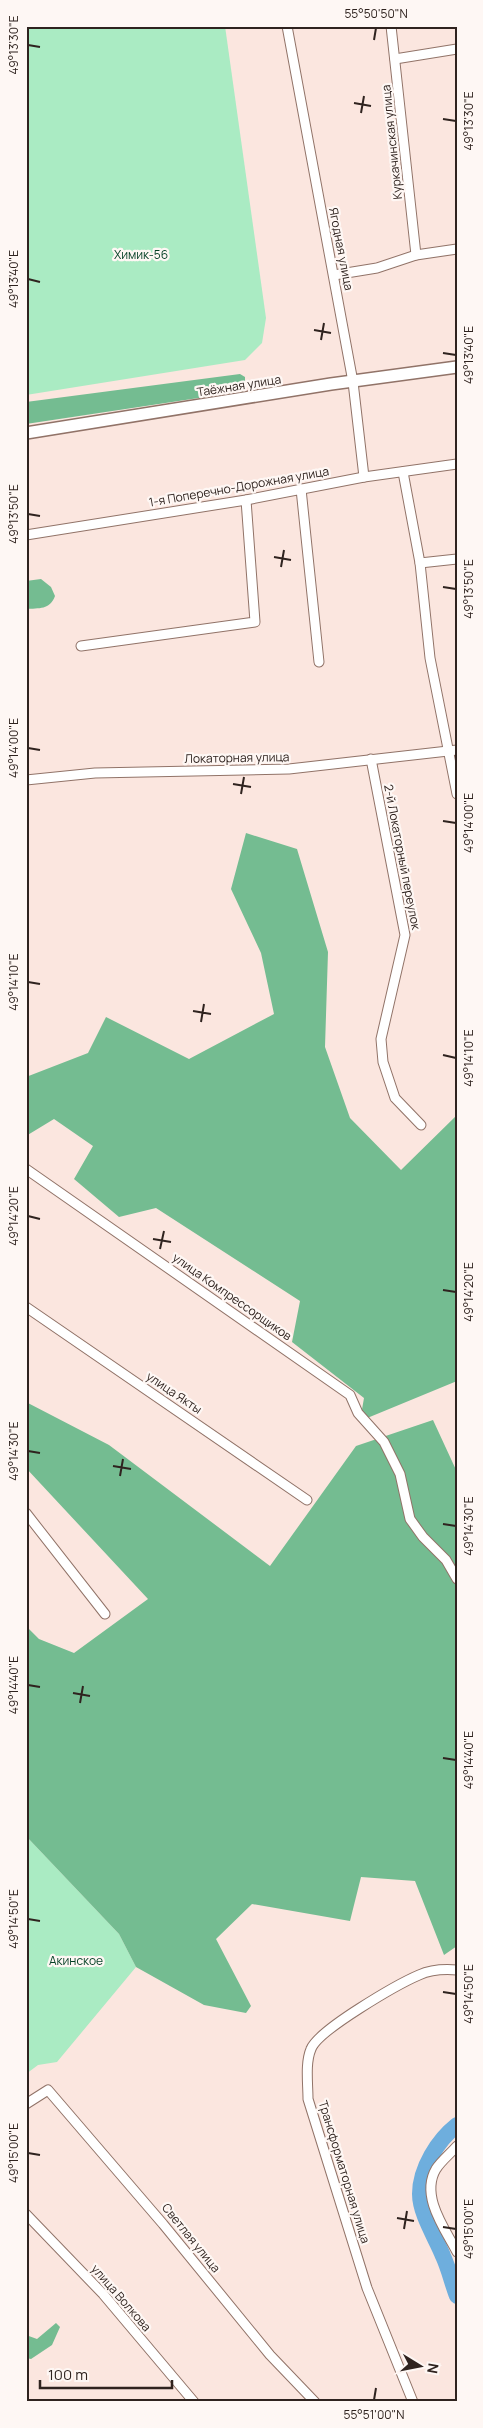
<svg xmlns="http://www.w3.org/2000/svg" width="483" height="2428" viewBox="0 0 483 2428" font-family="Manrope,sans-serif">
<rect width="100%" height="100%" fill="#fbe6df"/>
<g fill="#aaebc3">
<polygon points="26,26 225,26 266,318 262,343 245,360 26,395"/>
<polygon points="26,1836 119,1934 136,1967 57,2062 38,2065 26,2074"/>
</g>
<g fill="#74bc91">
<polygon points="240,374 245,377 245,391 26,424 26,402"/>
<path d="M41,579L51,587L55,596C50,610 39,608 26,609V581Z"/>
<polygon points="246,833 297,849 328,952 325,1047 350,1118 401,1170 457,1115 457,1381 360,1421 364,1398 292,1342 300,1301 156,1208 119,1217 74,1179 93,1146 54,1119 26,1136 26,1077 88,1053 106,1017 189,1059 274,1014 261,953 231,889"/>
<polygon points="26,1402 109,1445 270,1566 356,1446 433,1420 457,1472 457,1946 444,1955 415,1881 361,1877 350,1921 252,1904 216,1939 251,2006 246,2013 204,2005 136,1967 119,1934 26,1836 26,1626 39,1639 74,1653 148,1599 26,1468"/>
<polygon points="56,2323 60,2327 52,2345 31,2359 26,2358 26,2335 37,2339"/>
</g>
<g fill="none" stroke-linecap="round" stroke-linejoin="round">
<path stroke="#6eaedd" stroke-width="16" d="M457,2125C438,2140 420,2168 420,2194C420,2214 436,2238 443,2256C449,2269 452,2283 457,2296"/>
<defs>
<g id="street">
<polyline points="287,26 353,382 364,477"/>
<polyline points="391,26 416,255"/>
<polyline points="395,59 457,49"/>
<polyline points="334,275 377,268 416,255 457,249"/>
<polyline points="403,472 420,563 430,658 457,794"/>
<polyline points="301,489 319,662"/>
<polyline points="26,535 246,500 364,477 457,464"/>
<polyline points="420,563 457,559"/>
<polyline points="81,646 255,622 246,500"/>
<polyline points="371,759 405,935 381,1039 383,1062 395,1098 421,1125"/>
<polyline points="26,780 95,773 289,769 457,750"/>
<polyline points="26,1169 350,1395 358,1413 384,1442 400,1474 410,1519 423,1537 446,1560 457,1579"/>
<polyline points="26,1307 307,1500"/>
<polyline points="26,1513 105,1614"/>
<polyline points="26,2104 48,2090 163,2224 270,2355 315,2402"/>
<path d="M457,2146C450,2154 441,2161 436,2169C420,2196 445,2229 457,2252"/>
<polyline points="26,2214 103,2294 194,2402"/>
<path d="M413,2402L367,2288L308,2099C308,2084 305,2063 311,2049C318,2030 398,1984 419,1975C430,1970 445,1969 457,1970"/>
</g>
<polyline id="secondary" points="26,433 331,384 457,367"/>
</defs>
<use href="#street" stroke="#917368" stroke-width="11"/>
<use href="#secondary" stroke="#917368" stroke-width="14"/>
<use href="#street" stroke="#fff" stroke-width="9"/>
<use href="#secondary" stroke="#fff" stroke-width="11"/>
</g>
<path fill="none" stroke="#2f231f" stroke-width="2" d="M374,40L376,28M28,45L40,47M354,103L371,106M361,113L364,96M443,119L456,121M28,279L40,282M314,330L331,333M321,340L324,323M443,353L456,355M28,514L40,516M274,557L291,560M281,567L284,550M443,587L456,589M28,748L40,750M233,784L251,787M241,794L244,777M443,821L456,823M28,982L40,984M193,1011L211,1014M201,1022L204,1004M443,1055L456,1058M28,1216L40,1219M153,1239L171,1242M160,1249L164,1231M443,1290L456,1292M28,1451L40,1453M113,1466L131,1469M120,1476L123,1459M443,1524L456,1526M28,1685L40,1687M73,1693L90,1696M80,1703L83,1686M443,1758L456,1760M28,1919L40,1921M443,1992L456,1994M28,2153L40,2155M397,2218L414,2221M443,2227L456,2229M404,2229L407,2211M374,2400L376,2388"/>
<g text-anchor="middle" stroke-width="4.5" stroke-linejoin="round" paint-order="stroke">
<g font-size="12" fill="#2f231f" stroke="#fef7f4">
<text transform="translate(392 142) rotate(-96)" y="4">Куркачинская улица</text>
<text transform="translate(341 249) rotate(79)" y="4">Ягодная улица</text>
<text transform="translate(239 386) rotate(-9)" y="4">Таёжная улица</text>
<text transform="translate(239 487) rotate(-10)" y="4">1-я Поперечно-Дорожная улица</text>
<text transform="translate(237 758) rotate(-1)" y="4">Локаторная улица</text>
<text transform="translate(402 857) rotate(79)" y="4">2-й Локаторный переулок</text>
<text transform="translate(232 1297) rotate(35)" y="4">улица Компрессорщиков</text>
<text transform="translate(174 1393) rotate(34)" y="4">улица Якты</text>
<text transform="translate(344 2172) rotate(73)" y="4">Трансформаторная улица</text>
<text transform="translate(191 2238) rotate(51)" y="4">Светлая улица</text>
<text transform="translate(121 2298) rotate(49)" y="4">улица Волкова</text>
</g>
<g font-size="12" fill="#033f24" stroke="#fef7f4">
<text x="141" y="259">Химик-56</text>
<text x="76" y="1965">Акинское</text>
</g>
</g>
<rect width="483" height="2428" fill="none" stroke="#fef7f4" stroke-width="55"/>
<g transform="translate(420 2366) rotate(100)" stroke="#fef7f4" stroke-width="4" paint-order="stroke">
<path d="M0-4L9 19L0 12L-9 19Z" fill="#2f231f"/>
<text y="-8" font-size="14" font-weight="bold" text-anchor="middle" fill="#2f231f">N</text>
</g>
<path d="M40 2380v8h132v-8" fill="none" stroke="#2f231f" stroke-width="2.5"/>
<text x="48" y="2380" font-size="15" fill="#2f231f" stroke="#fef7f4" stroke-width="4" paint-order="stroke">100 m</text>
<rect x="28" y="28" width="428" height="2372" fill="none" stroke="#2f231f" stroke-width="2"/>
<g font-size="12" text-anchor="middle" fill="#2f231f">
<text x="376" y="18">55°50'50"N</text>
<text transform="translate(14 45) rotate(-90)" y="4">49°13'30"E</text>
<text transform="translate(469 121) rotate(-90)" y="4">49°13'30"E</text>
<text transform="translate(14 279) rotate(-90)" y="4">49°13'40"E</text>
<text transform="translate(469 355) rotate(-90)" y="4">49°13'40"E</text>
<text transform="translate(14 514) rotate(-90)" y="4">49°13'50"E</text>
<text transform="translate(469 589) rotate(-90)" y="4">49°13'50"E</text>
<text transform="translate(14 748) rotate(-90)" y="4">49°14'00"E</text>
<text transform="translate(469 823) rotate(-90)" y="4">49°14'00"E</text>
<text transform="translate(14 982) rotate(-90)" y="4">49°14'10"E</text>
<text transform="translate(469 1058) rotate(-90)" y="4">49°14'10"E</text>
<text transform="translate(14 1216) rotate(-90)" y="4">49°14'20"E</text>
<text transform="translate(469 1292) rotate(-90)" y="4">49°14'20"E</text>
<text transform="translate(14 1451) rotate(-90)" y="4">49°14'30"E</text>
<text transform="translate(469 1526) rotate(-90)" y="4">49°14'30"E</text>
<text transform="translate(14 1685) rotate(-90)" y="4">49°14'40"E</text>
<text transform="translate(469 1760) rotate(-90)" y="4">49°14'40"E</text>
<text transform="translate(14 1919) rotate(-90)" y="4">49°14'50"E</text>
<text transform="translate(469 1994) rotate(-90)" y="4">49°14'50"E</text>
<text transform="translate(14 2153) rotate(-90)" y="4">49°15'00"E</text>
<text transform="translate(469 2229) rotate(-90)" y="4">49°15'00"E</text>
<text x="374" y="2419">55°51'00"N</text>
</g>
</svg>
